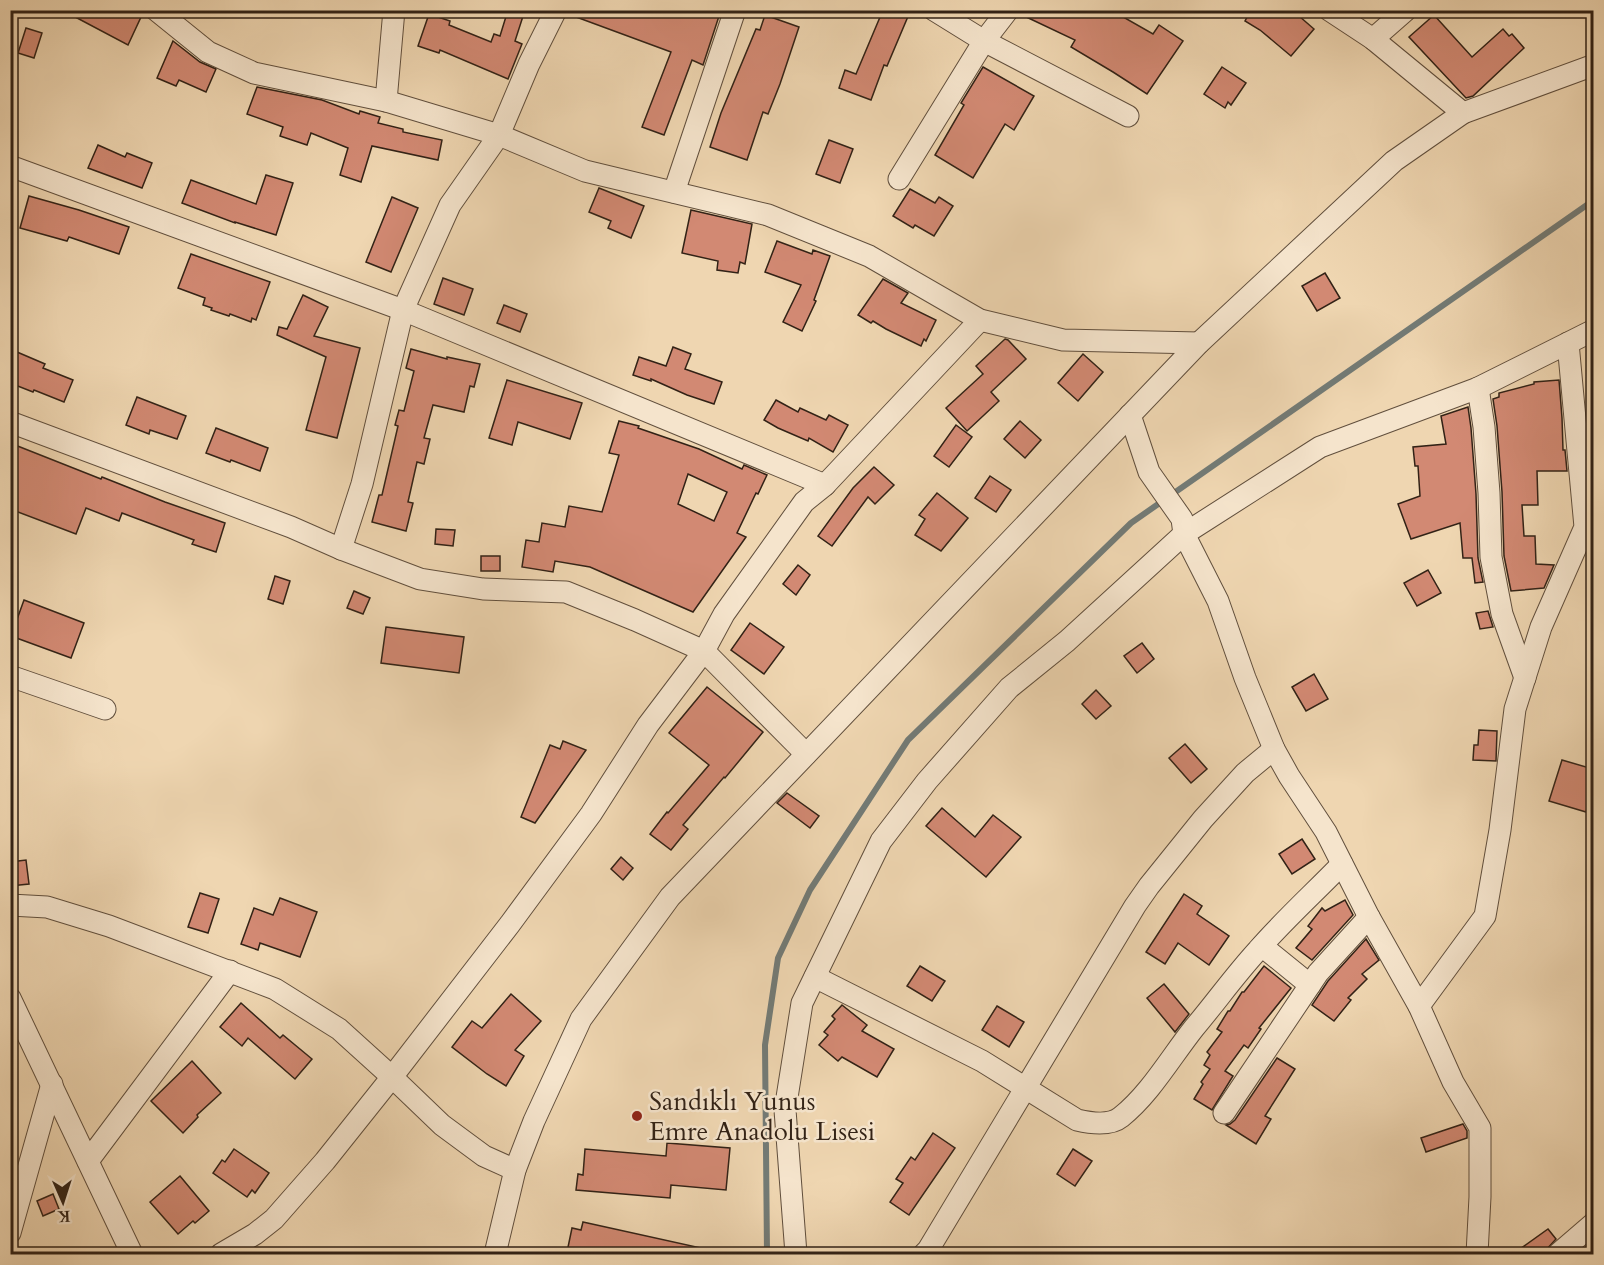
<svg xmlns="http://www.w3.org/2000/svg" width="1604" height="1265" viewBox="0 0 1604 1265" font-family="Cardo,serif">
<rect width="100%" height="100%" fill="#efd6b1"/>
<filter id="stains"><feTurbulence type="fractalNoise" baseFrequency=".00333" numOctaves="4"/><feColorMatrix values="0 0 0 0 .2 0 0 0 0 .09 0 0 0 0 .02 0 0 0 .5 -.17"/></filter>
<radialGradient id="worn" r=".72"><stop offset=".6" stop-color="#630" stop-opacity="0"/><stop offset="1" stop-color="#630" stop-opacity=".3"/></radialGradient>
<g fill="none" stroke-linecap="round" stroke-linejoin="round">
<polyline stroke="#737b76" stroke-width="6" points="767,1254 765,1045 778,958 810,890 908,740 1131,523 1594,200"/>
</g>
<g fill="#d28973" stroke="#322216" stroke-width="1.5" fill-rule="evenodd">
<polygon points="62,10 126,10 141,17 128,45"/>
<polygon points="508,10 525,10 515,41 522,44 508,79 440,50 439,53 418,46 429,14 450,21 449,25 491,42 494,34 500,36"/>
<polygon points="569,10 721,10 703,65 692,60 664,135 642,127 671,52 568,14"/>
<polygon points="883,10 901,10 909,14 887,66 884,65 871,100 839,88 845,70 856,74"/>
<polygon points="1021,10 1111,10 1153,34 1159,25 1183,41 1147,94 1113,72 1071,47 1075,40 1020,14"/>
<polygon points="1251,10 1292,10 1314,29 1291,56 1260,30 1245,21"/>
<polygon points="765,15 799,27 780,84 768,114 763,112 747,160 710,147 721,113 756,29 760,30"/>
<polygon points="1434,15 1472,57 1503,29 1509,36 1512,34 1524,48 1473,96 1466,98 1409,37"/>
<polygon points="26,28 42,33 34,58 18,53"/>
<polygon points="173,41 200,62 216,69 206,92 179,80 176,86 157,78"/>
<polygon points="983,67 1034,96 1014,130 1005,124 973,178 935,155 964,105 961,103"/>
<polygon points="1222,67 1246,83 1231,105 1228,102 1225,108 1204,94"/>
<polygon points="257,87 322,100 359,114 360,111 380,117 378,123 403,129 403,132 442,140 438,160 372,146 361,182 340,175 348,148 311,133 307,145 280,136 283,127 247,114"/>
<polygon points="829,140 853,149 840,183 816,174"/>
<polygon points="98,145 125,157 127,153 152,163 142,188 88,168"/>
<polygon points="266,175 293,183 276,235 235,222 235,223 182,203 191,180 256,204"/>
<polygon points="599,188 644,206 631,238 608,228 611,221 589,212"/>
<polygon points="910,189 935,203 939,197 953,206 934,236 915,225 913,228 893,216"/>
<polygon points="29,196 79,210 129,227 119,254 69,237 67,241 20,228"/>
<polygon points="392,197 418,208 391,272 366,262"/>
<polygon points="691,210 752,224 745,264 740,262 738,273 717,270 718,261 682,253"/>
<polygon points="777,241 812,254 813,250 830,256 814,300 816,301 802,331 783,322 801,285 765,272"/>
<polygon points="191,254 270,282 256,320 252,318 251,322 230,314 229,316 211,310 212,308 203,305 205,298 178,288"/>
<polygon points="1325,273 1340,298 1317,311 1302,286"/>
<polygon points="443,278 473,289 464,315 434,304"/>
<polygon points="883,279 908,293 901,303 936,320 926,341 924,339 921,346 886,329 873,321 871,323 858,315"/>
<polygon points="303,295 328,307 314,336 360,348 337,438 306,430 326,357 277,335 279,327 287,329"/>
<polygon points="504,305 527,314 520,332 497,323"/>
<polygon points="1005,339 1008,340 1026,359 991,392 999,401 967,431 946,408 983,374 976,366"/>
<polygon points="673,347 691,354 685,369 722,382 714,404 687,395 651,379 651,381 633,375 639,357 666,366"/>
<polygon points="10,349 45,364 43,368 73,380 64,402 34,390 33,392 10,383"/>
<polygon points="411,349 447,359 447,357 480,364 474,387 470,386 464,412 433,405 424,438 430,439 424,464 417,462 408,502 413,503 406,531 372,522 379,495 382,495 398,426 395,425 399,410 404,411 414,371 406,368"/>
<polygon points="1083,354 1103,372 1078,401 1058,383"/>
<polygon points="507,380 582,403 570,439 518,422 512,445 489,438"/>
<polygon points="1559,380 1562,418 1563,450 1565,450 1567,471 1537,471 1538,505 1522,505 1524,536 1535,536 1536,564 1554,565 1544,588 1511,591 1504,556 1502,492 1497,426 1493,399 1499,397 1499,393 1534,384 1534,382"/>
<polygon points="137,397 186,416 177,439 150,430 149,434 126,425"/>
<polygon points="776,400 798,412 800,408 826,420 829,415 848,425 833,452 809,438 808,441 778,428 764,420"/>
<polygon points="1468,407 1471,428 1476,494 1478,558 1483,582 1475,583 1472,558 1463,558 1460,523 1411,539 1398,504 1420,496 1418,466 1415,466 1413,447 1446,444 1441,416"/>
<path d="M619,421L639,426L638,428L699,449L742,469L744,465L767,475L758,494L756,493L737,533L746,537L693,612L590,567L555,561L553,572L522,567L526,540L539,542L542,523L565,527L569,506L602,512L619,455L609,453ZM688,474L727,492L714,521L678,504Z"/>
<polygon points="1020,421 1041,440 1025,458 1004,439"/>
<polygon points="956,425 972,437 949,467 934,456"/>
<polygon points="216,428 268,448 260,471 231,460 230,462 206,453"/>
<polygon points="10,443 101,479 102,477 165,502 225,523 216,552 192,544 194,540 122,513 119,521 86,508 76,534 10,509"/>
<polygon points="874,467 894,485 875,504 868,497 832,546 818,536 853,488"/>
<polygon points="990,476 1011,490 996,512 975,498"/>
<polygon points="937,493 968,518 941,551 915,535 925,519 919,515"/>
<polygon points="436,529 455,530 453,546 435,544"/>
<rect x="481" y="556" width="19" height="15"/>
<polygon points="798,565 810,575 796,595 783,584"/>
<polygon points="1428,570 1441,593 1417,606 1404,583"/>
<polygon points="275,576 290,581 283,604 268,599"/>
<polygon points="354,591 370,598 363,614 347,608"/>
<polygon points="24,600 84,623 71,658 11,636"/>
<polygon points="1488,611 1493,627 1480,629 1476,613"/>
<polygon points="750,623 784,647 764,674 731,650"/>
<polygon points="386,627 464,637 459,673 381,663"/>
<polygon points="1142,643 1154,659 1137,673 1124,656"/>
<polygon points="1314,674 1328,699 1306,711 1292,687"/>
<polygon points="707,687 763,732 725,778 724,777 683,825 688,829 671,850 650,834 667,812 668,813 709,765 669,733"/>
<polygon points="1096,690 1111,706 1096,719 1082,704"/>
<polygon points="1479,730 1497,731 1496,761 1473,760 1474,745 1478,745"/>
<polygon points="563,741 586,750 535,823 521,817 550,745 560,749"/>
<polygon points="1185,744 1207,769 1191,783 1169,758"/>
<polygon points="1562,760 1593,769 1593,787 1586,812 1549,801"/>
<polygon points="787,793 819,816 810,828 777,803"/>
<polygon points="942,808 975,837 993,815 1021,837 986,877 926,826"/>
<polygon points="1302,839 1315,859 1292,874 1279,854"/>
<polygon points="621,857 633,868 623,880 611,869"/>
<polygon points="26,860 29,884 10,886 10,862"/>
<polygon points="200,893 219,899 208,933 188,927"/>
<polygon points="1184,894 1202,906 1197,914 1229,936 1209,965 1178,943 1165,964 1146,952"/>
<polygon points="280,898 317,912 300,957 260,943 258,950 241,944 254,908 273,915"/>
<polygon points="1345,900 1353,915 1312,960 1296,948 1312,929 1308,926 1322,908 1325,911"/>
<polygon points="1366,939 1379,960 1362,974 1367,979 1348,998 1351,1000 1334,1021 1312,1005 1328,981"/>
<polygon points="920,966 945,981 932,1001 907,986"/>
<polygon points="1264,966 1291,988 1259,1028 1261,1029 1248,1048 1244,1045 1225,1071 1233,1076 1212,1110 1194,1099 1203,1084 1201,1082 1210,1069 1204,1065 1210,1055 1207,1052 1222,1032 1217,1029 1228,1011 1230,1011 1242,992 1244,992"/>
<polygon points="1164,984 1189,1014 1175,1032 1147,998"/>
<polygon points="511,994 541,1021 515,1050 524,1056 506,1086 487,1074 452,1047 472,1021 482,1028"/>
<polygon points="241,1003 280,1038 283,1035 312,1059 295,1079 248,1038 242,1046 220,1027"/>
<polygon points="842,1005 867,1025 862,1031 894,1049 877,1077 842,1057 838,1061 819,1045 828,1035 824,1032 835,1019 832,1016"/>
<polygon points="997,1006 1024,1022 1009,1047 982,1030"/>
<polygon points="1277,1058 1295,1069 1265,1116 1271,1119 1256,1144 1226,1125 1230,1124 1235,1120"/>
<polygon points="192,1061 221,1093 197,1115 198,1117 183,1133 151,1101"/>
<polygon points="1463,1124 1467,1131 1467,1138 1426,1152 1421,1138"/>
<polygon points="933,1133 955,1148 909,1215 890,1202 903,1183 896,1179 911,1157 915,1160"/>
<polygon points="667,1143 730,1148 726,1190 671,1185 670,1198 576,1190 578,1174 583,1175 585,1149 666,1156"/>
<polygon points="234,1149 269,1173 255,1193 252,1190 247,1197 213,1173 222,1160 225,1162"/>
<polygon points="1073,1149 1092,1161 1075,1186 1057,1174"/>
<polygon points="180,1176 209,1211 195,1223 193,1221 178,1234 150,1202"/>
<polygon points="53,1194 59,1209 43,1216 37,1201"/>
<polygon points="583,1222 701,1248 700,1254 576,1254 567,1252 572,1228 581,1230"/>
<polygon points="1548,1229 1556,1239 1546,1250 1540,1254 1513,1254"/>
</g>
<g fill="none" stroke-linecap="round" stroke-linejoin="round">
<defs>
<g id="minor">
<polyline points="156,10 208,52 254,73 386,101 499,135 585,171 768,215 869,256 980,320 1063,340 1199,343"/>
<polyline points="934,10 984,41 1128,116"/>
<polyline points="1329,10 1373,39 1463,113"/>
<polyline points="1373,39 1406,10"/>
<polyline points="386,101 394,10"/>
<polyline points="10,166 403,310 825,485"/>
<polyline points="899,179 984,41 1008,10"/>
<polyline points="674,192 735,10"/>
<polyline points="1478,388 1484,427 1489,493 1491,557 1502,614 1525,678"/>
<polyline points="1130,415 1149,472 1182,519 1184,534 1218,601 1245,678 1274,749 1289,776 1326,832 1369,917 1419,1006 1453,1082 1480,1128 1480,1197 1477,1254"/>
<polyline points="10,422 291,527 341,549 420,579 483,589 566,592 635,620 704,651 806,754"/>
<polyline points="341,549 362,484 403,310 450,205 499,135 529,64 556,10"/>
<polyline points="10,676 105,709"/>
<polyline points="10,905 47,907 109,926 275,989 339,1029 392,1077 442,1125 484,1156 515,1170"/>
<polyline points="1262,946 1310,985"/>
<path d="M815,977L982,1061L1077,1120C1090,1123 1110,1126 1121,1117C1150,1094 1171,1057 1194,1028C1216,1002 1235,975 1258,950C1284,920 1314,893 1342,864"/>
<polyline points="10,998 132,1254"/>
<polyline points="1419,1006 1485,916 1500,830 1515,709 1541,627 1585,527 1568,343"/>
<polyline points="1224,1113 1318,973 1369,917"/>
<polyline points="88,1161 230,971"/>
<polyline points="10,1233 52,1084"/>
<polyline points="221,1254 255,1234 274,1219 325,1161 392,1077 510,924 591,814 648,725 704,651 724,614 804,502 825,485 980,320"/>
<polyline points="495,1254 515,1170 534,1121 581,1019 670,897 1199,343 1394,161 1463,113 1594,65"/>
<polyline points="796,1254 785,1110 802,1003 881,841 927,781 1009,688 1067,641 1184,534 1320,447 1478,388 1594,330"/>
<polyline points="924,1254 928,1250 1135,906 1149,886 1203,819 1245,773 1274,749"/>
<polyline points="1558,1254 1594,1223"/>
</g>
</defs>
<use href="#minor" stroke="#614f3d" stroke-width="23"/>
<use href="#minor" stroke="#f5e4cc" stroke-width="21"/>
</g>
<circle fill="#8f2418" stroke="#f5e4cc" stroke-width="2" cx="637" cy="1116" r="6"/>
<g text-anchor="middle" stroke-width="5" stroke-linejoin="round" paint-order="stroke">
<g font-size="26" fill="#322216" stroke="#f5e4cc" text-anchor="start">
<text x="649" y="1110">Sandıklı Yunus<tspan x="649" dy="30">Emre Anadolu Lisesi</tspan></text>
</g>
</g>
<rect width="1604" height="1265" fill="none" stroke="#efd6b1" stroke-width="36"/>
<rect x="12" y="12" width="1580" height="1241" fill="none" stroke="#322216" stroke-width="3"/>
<rect x="18" y="18" width="1568" height="1229" fill="none" stroke="#322216" stroke-width="1.5"/>
<g transform="translate(63 1202) rotate(177)" stroke="#f5e4cc" stroke-width="4.5" paint-order="stroke">
<path d="M0-4.5L10 22L0 15L-10 22Z" fill="#322216"/>
<text y="-9" font-size="16" font-weight="bold" text-anchor="middle" fill="#322216">K</text>
</g>
<rect width="100%" height="100%" filter="url(#stains)"/>
<rect width="100%" height="100%" fill="url(#worn)"/>
</svg>
